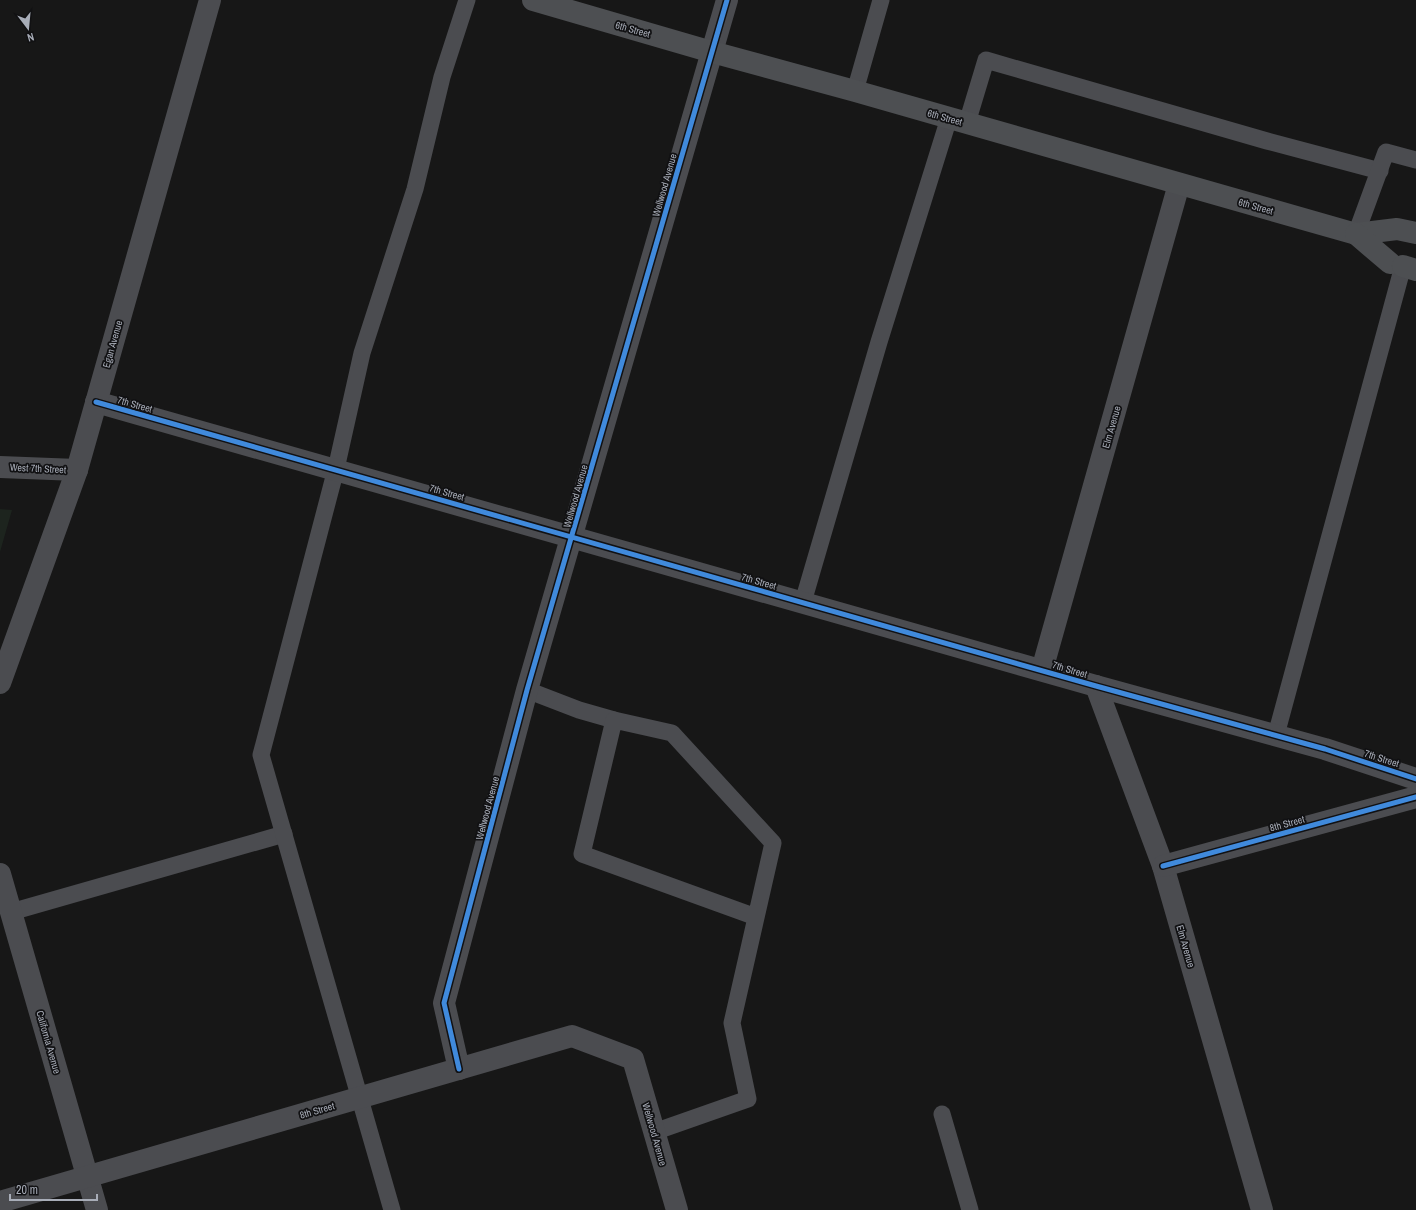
<svg xmlns="http://www.w3.org/2000/svg" width="1416" height="1210" viewBox="0 0 1416 1210" font-family="'Archivo Narrow',sans-serif">
<rect width="100%" height="100%" fill="#171717"/>
<polygon fill="#1d241e" points="0,509 12,510 0,552"/>
<g fill="none" stroke-linecap="round" stroke-linejoin="round">
<g stroke="#4b4c50" stroke-width="17">
<polyline points="855,91 881,0"/>
<polyline points="967,123 986,60 1267,141 1380,171"/>
<polyline points="1356,234 1386,152 1416,160"/>
<polyline points="803,602 879,342 949,118"/>
<polyline points="527,690 579,710 614,720"/>
<polyline points="1276,735 1403,266"/>
<polyline points="11,912 284,834"/>
<polyline points="942,1114 970,1210"/>
<polyline points="654,1132 748,1099 732,1023 773,843 672,733 614,720 582,854 756,917"/>
<polyline points="392,1210 261,755 336,469 362,353 415,189 442,77 467,0"/>
</g>
<g stroke="#4b4c50" stroke-width="22">
<polyline points="96,402 1096,686 1325,749 1416,779"/>
<polyline points="0,467 77,470"/>
<polyline points="1042,670 1179,184"/>
<polyline points="0,683 77,470 210,0"/>
<polyline points="1096,686 1163,866 1262,1210"/>
<polyline points="1163,866 1416,797"/>
<polyline points="0,874 97,1210"/>
<polyline points="459,1069 444,1003 527,690 727,0"/>
<polyline points="0,1202 572,1036 633,1059 677,1210"/>
</g>
<g stroke="#4d4f52" stroke-width="22">
<polyline points="533,0 712,52 855,91 1356,234 1397,229 1416,233"/>
<polyline points="1356,234 1390,263"/>
<polyline points="1403,266 1416,270"/>
</g>
<defs>
<g id="cycleway">
<polyline points="96,402 1096,686 1325,749 1416,779"/>
<polyline points="1163,866 1416,797"/>
<polyline points="459,1069 444,1003 527,690 727,0"/>
</g>
</defs>
<use href="#cycleway" stroke="#111113" stroke-width="8"/>
<use href="#cycleway" stroke="#408adc" stroke-width="5"/>
</g>
<g text-anchor="middle" stroke-width="3.5" stroke-linejoin="round" paint-order="stroke">
<g font-size="10" fill="#a8adb8" stroke="#111113">
<text transform="translate(633 29) rotate(16)" y="4">6th Street</text>
<text transform="translate(945 117) rotate(16)" y="4">6th Street</text>
<text transform="translate(664 185) rotate(-74)" y="4">Wellwood Avenue</text>
<text transform="translate(1256 206) rotate(16)" y="4">6th Street</text>
<text transform="translate(112 344) rotate(-74)" y="4">Egan Avenue</text>
<text transform="translate(135 404) rotate(16)" y="4">7th Street</text>
<text transform="translate(1111 427) rotate(-74)" y="4">Elm Avenue</text>
<text transform="translate(38 468) rotate(3)" y="4">West 7th Street</text>
<text transform="translate(447 492) rotate(16)" y="4">7th Street</text>
<text transform="translate(575 496) rotate(-74)" y="4">Wellwood Avenue</text>
<text transform="translate(759 581) rotate(16)" y="4">7th Street</text>
<text transform="translate(1070 669) rotate(17)" y="4">7th Street</text>
<text transform="translate(1382 758) rotate(18)" y="4">7th Street</text>
<text transform="translate(487 808) rotate(-75)" y="4">Wellwood Avenue</text>
<text transform="translate(1287 823) rotate(-15)" y="4">8th Street</text>
<text transform="translate(1186 946) rotate(74)" y="4">Elm Avenue</text>
<text transform="translate(49 1042) rotate(74)" y="4">California Avenue</text>
<text transform="translate(317 1110) rotate(-16)" y="4">8th Street</text>
<text transform="translate(655 1134) rotate(74)" y="4">Wellwood Avenue</text>
</g>
</g>
<g transform="translate(28 28) rotate(164)" stroke="#111113" stroke-width="3" paint-order="stroke">
<path d="M0-3L7 15L0 10L-7 15Z" fill="#a8adb8"/>
<text y="-6" font-size="11" font-weight="bold" text-anchor="middle" fill="#a8adb8">N</text>
</g>
<path d="M10 1194v6h87v-6" fill="none" stroke="#a8adb8" stroke-width="2"/>
<text x="16" y="1194" font-size="12" fill="#a8adb8" stroke="#111113" stroke-width="3" paint-order="stroke">20 m</text>
</svg>
